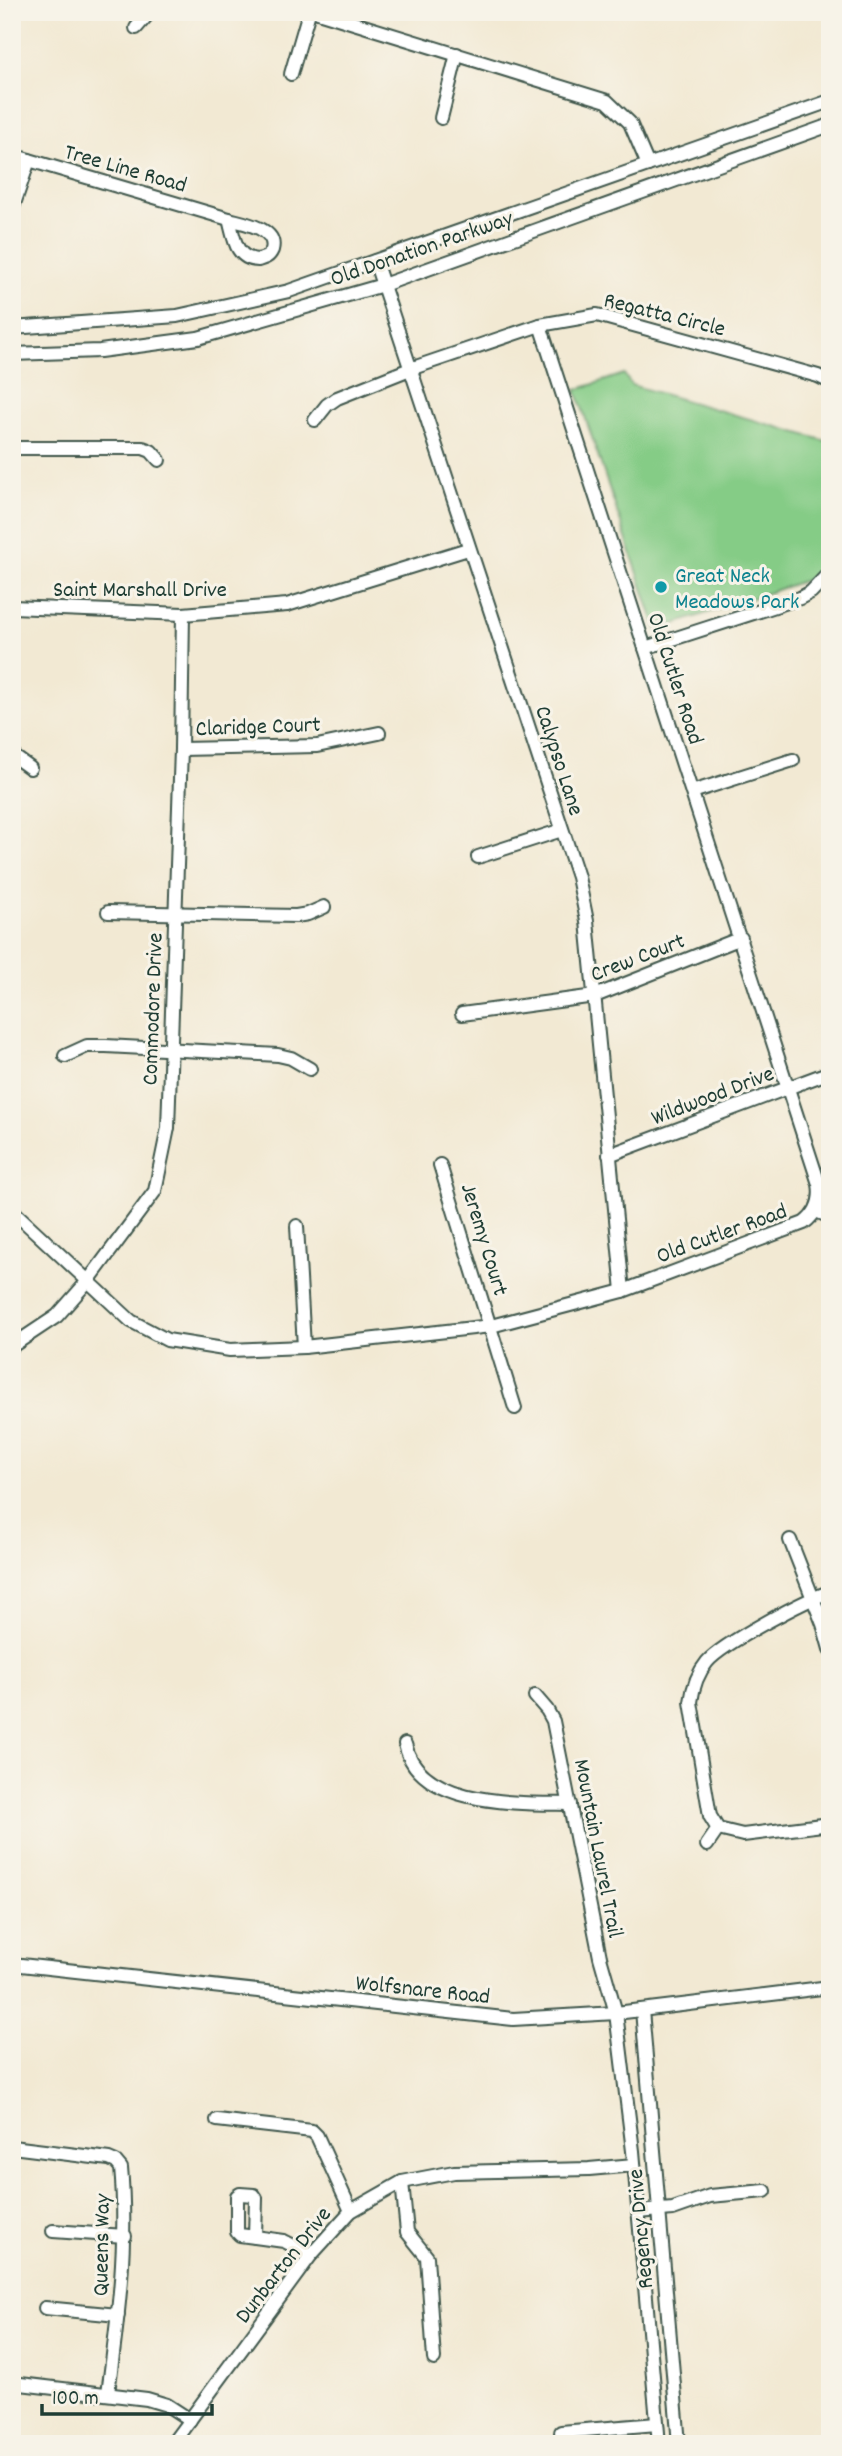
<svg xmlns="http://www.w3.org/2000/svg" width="842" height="2456" viewBox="0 0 842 2456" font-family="Dekko,sans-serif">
<rect width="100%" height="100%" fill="#f7f3e8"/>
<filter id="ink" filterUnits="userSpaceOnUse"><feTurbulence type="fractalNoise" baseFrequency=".0143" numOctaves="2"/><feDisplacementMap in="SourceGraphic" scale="14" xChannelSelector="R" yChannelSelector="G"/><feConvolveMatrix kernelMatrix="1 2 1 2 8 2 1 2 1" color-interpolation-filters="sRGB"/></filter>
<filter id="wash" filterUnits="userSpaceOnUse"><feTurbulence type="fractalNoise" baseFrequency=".00686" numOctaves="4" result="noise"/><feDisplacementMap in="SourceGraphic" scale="28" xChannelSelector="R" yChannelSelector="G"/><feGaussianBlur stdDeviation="1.57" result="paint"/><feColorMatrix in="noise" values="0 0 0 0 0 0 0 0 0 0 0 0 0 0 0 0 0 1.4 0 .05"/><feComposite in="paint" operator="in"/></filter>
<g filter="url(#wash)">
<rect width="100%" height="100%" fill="#f2e9d3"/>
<path fill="#85cc86" stroke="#52845d" stroke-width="2" d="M624,374L631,385L830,442C830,477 839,554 812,578L657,630L576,390Z"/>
</g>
<g filter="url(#ink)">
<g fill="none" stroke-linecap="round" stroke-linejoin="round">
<defs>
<g id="minor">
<polyline points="318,12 607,101 630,123 648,165"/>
<polyline points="136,28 150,12"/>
<polyline points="291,74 309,12"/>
<polyline points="441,118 457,54"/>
<polyline points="12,155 229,219"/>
<polyline points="12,210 29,160"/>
<path d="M229,219C243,223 278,228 272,250C269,257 265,258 258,260C235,259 234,237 229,219Z"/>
<polyline points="375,261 578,877 587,921 623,1291"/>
<polyline points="12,328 177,316 289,291 830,101"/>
<polyline points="12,354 100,351 198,338 383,285 830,125"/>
<polyline points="315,420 327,405 337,398 410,369 540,325 597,315 818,376 830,382"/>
<polyline points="12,448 143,448 151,451 159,460"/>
<polyline points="12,607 183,614 287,605 468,549"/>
<polyline points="645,648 800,598 811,592 830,572"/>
<polyline points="181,749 317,746 379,733"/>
<polyline points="12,755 30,768"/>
<polyline points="692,792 793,760"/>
<polyline points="478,857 562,830"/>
<polyline points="108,912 296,916 308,914 324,907"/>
<polyline points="462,1014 595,996 741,938"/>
<polyline points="65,1056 87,1046 106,1046 278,1055 291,1058 310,1069"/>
<polyline points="609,1155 830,1072"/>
<polyline points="440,1165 515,1408"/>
<path d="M12,1210L131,1321L167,1340L230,1350L304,1347L491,1326L623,1291L804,1223C817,1213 822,1200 819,1184L540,325"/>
<polyline points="816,1211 830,1217"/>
<polyline points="297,1226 304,1347"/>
<polyline points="12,1346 57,1316 88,1281 155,1191 168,1128 181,749 183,614"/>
<polyline points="790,1540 823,1624 830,1649"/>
<path d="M830,1592C806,1599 722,1644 707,1662C697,1674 693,1687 691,1702L710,1816L718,1829L743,1835L830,1824"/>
<polyline points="535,1696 547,1710 553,1721 600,1957 616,2013 633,2151 659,2444"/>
<path d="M405,1744C419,1807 519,1803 570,1804"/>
<polyline points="707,1845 718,1829"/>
<polyline points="12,1964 513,2019 616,2013 830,1987"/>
<polyline points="642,2010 679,2444"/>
<polyline points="217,2120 312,2131 317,2136 351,2211"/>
<path d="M12,2147L109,2159L116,2162L121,2168C128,2244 118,2318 108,2393"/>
<polyline points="402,2182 407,2232 427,2257 434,2359"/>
<polygon points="240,2194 254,2195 256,2198 255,2237 240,2235 237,2232 237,2196"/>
<polyline points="638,2212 673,2209 710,2196 765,2191"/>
<polyline points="53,2231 125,2236"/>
<polyline points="255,2237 284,2241 311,2255"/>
<polyline points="45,2308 118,2315"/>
<polyline points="12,2383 147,2399 167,2405 190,2420"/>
<polyline points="561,2432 657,2424"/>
<polyline points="172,2444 311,2255 351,2211 402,2182 454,2172 589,2169 634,2165"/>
</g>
</defs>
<use href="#minor" stroke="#3f574c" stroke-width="16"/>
<use href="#minor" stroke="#fff" stroke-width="12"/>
</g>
</g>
<circle fill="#0f9aa8" stroke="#f7f3e8" stroke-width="2.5" cx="661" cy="587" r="7"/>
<g text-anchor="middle" stroke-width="6" stroke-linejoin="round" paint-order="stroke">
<g font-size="23" fill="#1f3d34" stroke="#f7f3e8">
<text transform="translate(126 167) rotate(16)" y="8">Tree Line Road</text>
<text transform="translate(421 247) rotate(-19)" y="8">Old Donation Parkway</text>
<text transform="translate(665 313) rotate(14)" y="8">Regatta Circle</text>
<text x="140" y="596">Saint Marshall Drive</text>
<text transform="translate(677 678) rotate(72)" y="8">Old Cutler Road</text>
<text transform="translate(258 725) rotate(-2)" y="8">Claridge Court</text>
<text transform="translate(561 760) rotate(72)" y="8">Calypso Lane</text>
<text transform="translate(637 956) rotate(-21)" y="8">Crew Court</text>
<text transform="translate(151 1009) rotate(-88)" y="8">Commodore Drive</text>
<text transform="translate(712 1094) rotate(-21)" y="8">Wildwood Drive</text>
<text transform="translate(721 1232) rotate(-20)" y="8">Old Cutler Road</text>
<text transform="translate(486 1239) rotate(73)" y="8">Jeremy Court</text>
<text transform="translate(600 1848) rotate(79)" y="8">Mountain Laurel Trail</text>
<text transform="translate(423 1988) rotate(6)" y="8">Wolfsnare Road</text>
<text transform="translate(639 2229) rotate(-95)" y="8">Regency Drive</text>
<text transform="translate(100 2245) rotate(-89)" y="8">Queens Way</text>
<text transform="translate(282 2264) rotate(-52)" y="8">Dunbarton Drive</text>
</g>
<g font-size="23" fill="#0d838f" stroke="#f7f3e8" text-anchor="start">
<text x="675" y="582">Great Neck<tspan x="675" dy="26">Meadows Park</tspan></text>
</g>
</g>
<rect width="842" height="2456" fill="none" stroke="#f7f3e8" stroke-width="42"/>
<path d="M42 2404v10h170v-10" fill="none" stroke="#1f3d34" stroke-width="3.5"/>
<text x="52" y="2404" font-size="21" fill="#1f3d34" stroke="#f7f3e8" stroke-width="5" paint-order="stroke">100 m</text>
</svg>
